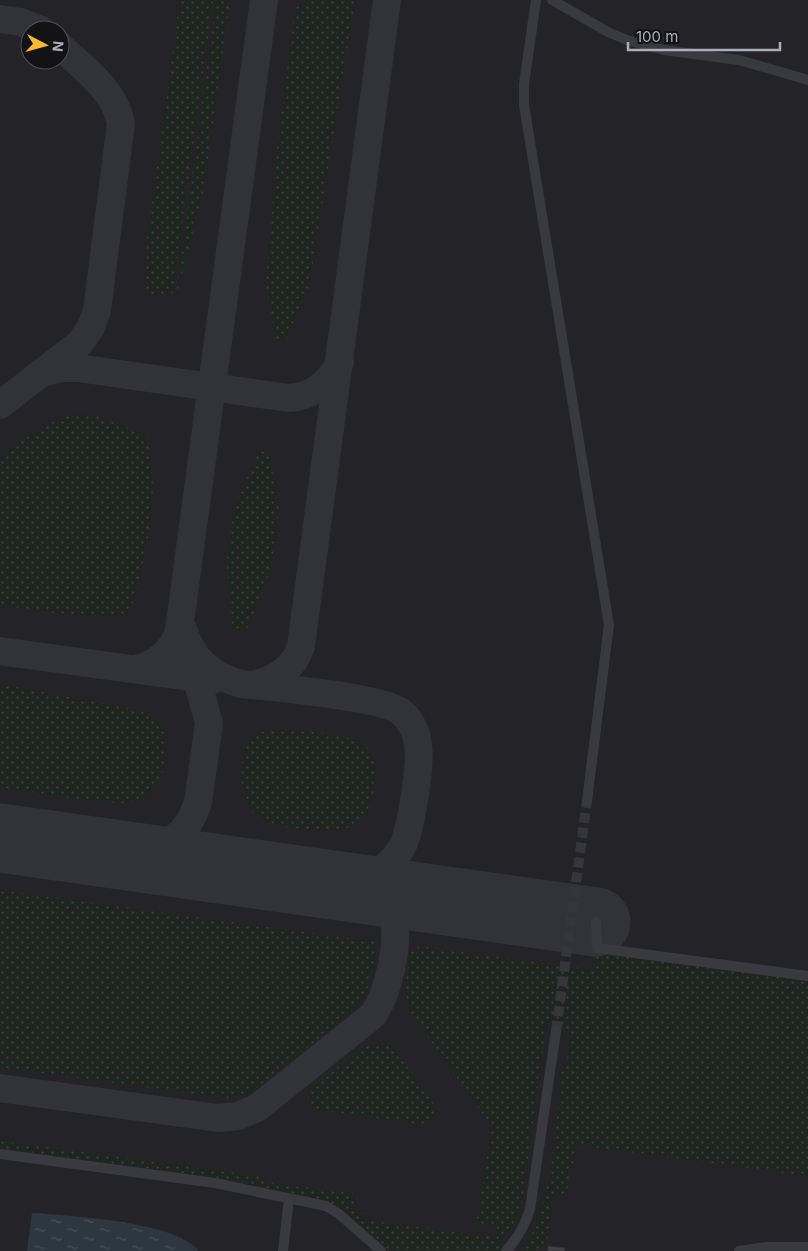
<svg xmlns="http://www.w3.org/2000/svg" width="808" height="1251" viewBox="0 0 808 1251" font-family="Inter,sans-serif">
<defs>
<pattern id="green-dots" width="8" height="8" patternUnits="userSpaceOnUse" patternTransform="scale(1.25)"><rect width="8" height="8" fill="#1e261f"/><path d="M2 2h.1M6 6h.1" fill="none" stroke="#3c433e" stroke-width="1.8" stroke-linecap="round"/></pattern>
<pattern id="water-ripples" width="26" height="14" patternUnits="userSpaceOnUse" patternTransform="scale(1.25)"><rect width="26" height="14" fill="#2d3740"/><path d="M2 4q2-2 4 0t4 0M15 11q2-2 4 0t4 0" fill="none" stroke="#49515a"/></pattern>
</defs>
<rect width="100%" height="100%" fill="#18181b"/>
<path fill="#242428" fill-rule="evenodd" d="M0,0H808V1251H0ZM30,30H60V60H30Z"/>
<g fill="url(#green-dots)">
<polygon points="180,0 213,0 172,296 163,294 146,296 147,241"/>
<polygon points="216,0 230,0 204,188 176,297"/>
<polygon points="311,0 355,0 309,286 285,341 276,341 266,284 277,150 295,8"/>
<path d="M69,414H92L146,435C161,492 148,546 133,601L130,609L117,617L54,613L0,605V457L37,430Z"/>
<polygon points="259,451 269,453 279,508 271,569 247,629 232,628 227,562 234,508"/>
<path d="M0,684L138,710C157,717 165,725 166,746C166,766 160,793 138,801C116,808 28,791 0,787Z"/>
<path d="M278,729C301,731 345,732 363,745C377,754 376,767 375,782C372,809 360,832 330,830C308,829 274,830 256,815C237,799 236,751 256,735C262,731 271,730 278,729Z"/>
<path d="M0,890L376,942C373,969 372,993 351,1013L250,1093L231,1098L217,1097L0,1067Z"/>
<path d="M418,946L594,970L597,950L808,978V1176L577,1145L566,1195L553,1194L546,1247H543L542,1251H522C552,1215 556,1118 562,1070L567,1062L571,1030L546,1025L522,1202L515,1222L499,1245L502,1248L499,1251H388L337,1206L318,1199L227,1179L0,1148V1141L266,1177V1182L357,1194L355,1212L366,1214L365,1220L493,1237L497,1227L476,1225L492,1127L411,1013L405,989L410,952L417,951Z"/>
<polygon points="380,1042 394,1048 437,1109 438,1112 432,1121 419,1124 317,1110 309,1105 308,1094 311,1089 364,1046"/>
</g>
<path fill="url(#water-ripples)" d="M32,1213C71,1216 175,1221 199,1251H27Z"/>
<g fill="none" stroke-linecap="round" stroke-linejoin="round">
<g stroke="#323338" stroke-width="28">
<polyline points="0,19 21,22 41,30"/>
<path d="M42,373L61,368H78L289,398C314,396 329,383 340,362"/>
<path d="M0,405L80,343L91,327L97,310L121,123C114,89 84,69 60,46"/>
<path d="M183,629C192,659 211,676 241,684C271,687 382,697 401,712C411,720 417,733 418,745C421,764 411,833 401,849C390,866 368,882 349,886"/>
<polyline points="0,651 212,680"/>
<path d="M135,669C156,665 173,651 179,630L264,0"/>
<path d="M252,685C275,680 294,669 301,646L387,0"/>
<path d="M30,840C86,848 176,877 198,802L209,723L189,651"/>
<path d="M0,1088L218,1118L238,1116L257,1108L373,1015C388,994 399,945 394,920L381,901L358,887"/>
</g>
<polyline stroke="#323338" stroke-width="69" points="0,838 596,922"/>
</g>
<polygon fill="#424348" stroke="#323237" points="548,1246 565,1248 564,1251 548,1251"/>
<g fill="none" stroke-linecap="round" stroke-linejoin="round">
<polyline stroke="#35363b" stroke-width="10" stroke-dasharray="10 5" stroke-linecap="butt" points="556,1031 587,801"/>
<g stroke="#393a40" stroke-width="10">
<polyline points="536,0 524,84 524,105 609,625 587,801"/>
<polyline points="552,0 608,32 627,40 664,50 739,60 808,80"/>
<polyline points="596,922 597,948 808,976"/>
<polyline points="0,1154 215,1183 326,1206 339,1214 381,1251"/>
<polyline points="283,1251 289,1199"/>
<path d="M506,1251C518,1238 525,1226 530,1209L556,1031"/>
<polyline points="739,1251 766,1247 808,1247"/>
</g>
</g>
<g transform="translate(45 45) rotate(96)"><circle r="24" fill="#131316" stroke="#4f5158"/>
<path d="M0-4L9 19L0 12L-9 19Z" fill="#fdb92e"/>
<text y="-8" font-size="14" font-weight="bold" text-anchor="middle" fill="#aaafbb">N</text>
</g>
<path d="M628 42v8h152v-8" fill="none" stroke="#aaafbb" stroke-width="2.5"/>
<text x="636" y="42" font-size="15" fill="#aaafbb" stroke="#131316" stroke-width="4" paint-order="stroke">100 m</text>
</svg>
